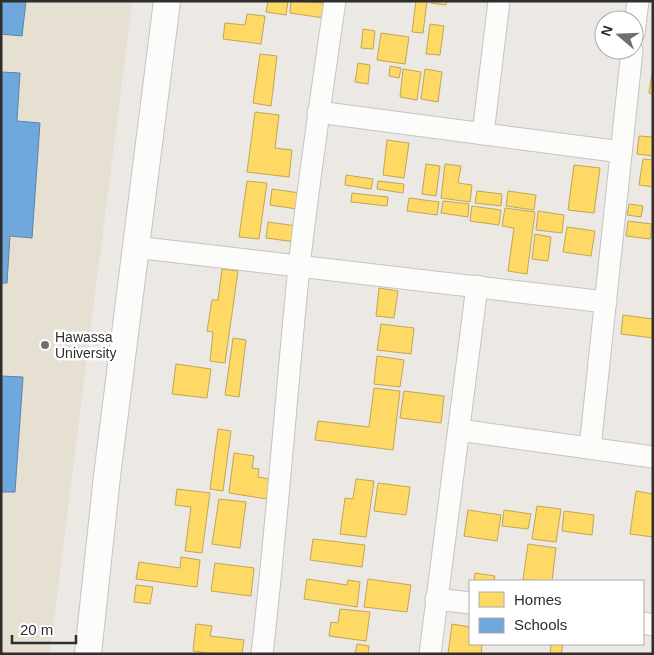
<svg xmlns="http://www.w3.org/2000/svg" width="654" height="655" viewBox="0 0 654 655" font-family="Arial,sans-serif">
<rect width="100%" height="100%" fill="#ece8e4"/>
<polygon fill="#e6e0d3" points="1,1 132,1 50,654 1,654"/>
<g fill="#ffd966" stroke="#c0a655">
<polygon points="268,1 288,1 286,15 266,12"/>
<polygon points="291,1 326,3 324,18 290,13"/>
<polygon points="416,1 427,1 423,33 412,32"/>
<polygon points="431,1 447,1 446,5 431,3"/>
<polygon points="247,14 265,16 261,44 223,39 225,23 245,25"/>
<polygon points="430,24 444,26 440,55 426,54"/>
<polygon points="363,29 375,31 373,49 361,48"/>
<polygon points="381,33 409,37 405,64 377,60"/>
<polygon points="260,54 277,56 271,106 253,103"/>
<polygon points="358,63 370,65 368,84 355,82"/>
<polygon points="390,66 401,68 399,78 389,76"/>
<polygon points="403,69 421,72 417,100 400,97"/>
<polygon points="425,69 442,72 438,102 421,99"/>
<polygon points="652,73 653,73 653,94 649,93"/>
<polygon points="255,112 279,115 275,148 292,150 289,177 247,172"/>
<polygon points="639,136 653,137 653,156 637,154"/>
<polygon points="387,140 409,143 404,178 383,175"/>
<polygon points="643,159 653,160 653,187 639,185"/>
<polygon points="426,164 440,166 436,196 422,194"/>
<polygon points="445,164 461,166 458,183 472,185 470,202 441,198"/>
<polygon points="574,165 600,168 594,213 568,210"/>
<polygon points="346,175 373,179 371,189 345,185"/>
<polygon points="247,181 267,183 259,239 239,237"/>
<polygon points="378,181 404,184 403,193 377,189"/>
<polygon points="272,189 300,193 297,209 270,205"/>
<polygon points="477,191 502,194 501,206 475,203"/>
<polygon points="508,191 536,195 534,210 506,206"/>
<polygon points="352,193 388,197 387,206 351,202"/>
<polygon points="409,198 439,202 437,215 407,211"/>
<polygon points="443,201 469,204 468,217 441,213"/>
<polygon points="629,204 643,206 641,217 627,215"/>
<polygon points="472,206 501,210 499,225 470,221"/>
<polygon points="505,208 535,212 527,274 508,271 514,228 502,226"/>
<polygon points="538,211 564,215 562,233 536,230"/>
<polygon points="628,221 652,224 650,239 626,236"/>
<polygon points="268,222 297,226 295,242 266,238"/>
<polygon points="567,227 595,231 591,256 563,252"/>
<polygon points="535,234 551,237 548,261 532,259"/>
<polygon points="222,269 238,271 225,363 210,361 213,332 207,331 212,300 218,300"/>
<polygon points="379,288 398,291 394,318 376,316"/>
<polygon points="623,315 653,319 653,338 621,334"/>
<polygon points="381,324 414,328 411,354 377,350"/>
<polygon points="233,338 246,340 239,397 225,395"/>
<polygon points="377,356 404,360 400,387 374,384"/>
<polygon points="176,364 211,369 207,398 172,394"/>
<polygon points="374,388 400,391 393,450 315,440 318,421 369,427"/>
<polygon points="404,391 444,396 441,423 400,418"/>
<polygon points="218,429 231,431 223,491 210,489"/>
<polygon points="234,453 254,456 252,468 259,469 258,477 270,479 267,499 229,493"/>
<polygon points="356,479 374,481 366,537 340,534 345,498 353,499"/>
<polygon points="378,483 410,487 406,515 374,511"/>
<polygon points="177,489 210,493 202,553 185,551 191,507 175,505"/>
<polygon points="636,491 653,494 653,537 630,534"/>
<polygon points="219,499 246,502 240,548 212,544"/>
<polygon points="537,506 561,509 556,542 532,539"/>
<polygon points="468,510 501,515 497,541 464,536"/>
<polygon points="504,510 531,514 528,529 502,526"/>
<polygon points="564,511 594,515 592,535 562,531"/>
<polygon points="313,539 365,545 362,567 310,560"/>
<polygon points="528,544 556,548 552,581 523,580"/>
<polygon points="181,557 200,560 197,587 136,579 139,562 180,568"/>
<polygon points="215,563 254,568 251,596 211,591"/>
<polygon points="475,573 495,576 494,581 474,581"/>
<polygon points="307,579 347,585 348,580 360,582 357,607 304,599"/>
<polygon points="368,579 411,585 407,612 364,607"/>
<polygon points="136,585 153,587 150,604 134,602"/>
<polygon points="340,609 370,612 366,641 329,636 331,622 338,623"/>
<polygon points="196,624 212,626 210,636 244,640 242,654 213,654 193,651"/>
<polygon points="452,624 470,627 470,644 482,644 481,654 448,654"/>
<polygon points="357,644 369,646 368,654 355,654"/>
<polygon points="551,644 563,644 561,654 550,654"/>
</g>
<g fill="#6fa8dc" stroke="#5c83a8">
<polygon points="1,1 26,1 22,36 1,34"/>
<polygon points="1,72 20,73 17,121 40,123 32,238 10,236 7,283 1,283"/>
<polygon points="1,376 23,377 15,492 1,492"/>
</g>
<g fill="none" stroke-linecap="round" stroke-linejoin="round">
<defs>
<g id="minor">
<polyline points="634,33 638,1"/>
<polyline points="318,112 621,152"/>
<polyline points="483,134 499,1"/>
<polyline points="135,247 606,302"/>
<polyline points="459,430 653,457"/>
<polyline points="590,448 632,50"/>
<polyline points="436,599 470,603"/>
<polyline points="643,623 653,625"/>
<path d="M262,654C277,525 286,396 299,267C309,178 322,90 335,1"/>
<polyline points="430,654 477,286"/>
</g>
<polyline id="tertiary" points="88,654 107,476 167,1"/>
</defs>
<use href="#minor" stroke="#c5c4c5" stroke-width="23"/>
<use href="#tertiary" stroke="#c5c4c5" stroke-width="28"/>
<use href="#minor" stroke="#fcfcfb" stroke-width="21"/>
<use href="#tertiary" stroke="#fcfcfb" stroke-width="26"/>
</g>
<circle fill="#706f6e" stroke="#fff" stroke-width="2" cx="45" cy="345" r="5"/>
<g text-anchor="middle" stroke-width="5" stroke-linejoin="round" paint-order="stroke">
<g font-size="14" fill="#2e2e2e" stroke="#fff" text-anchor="start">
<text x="55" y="342">Hawassa<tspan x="55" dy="16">University</tspan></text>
</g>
</g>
<rect width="654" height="655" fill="none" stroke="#2e2e2e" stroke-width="5"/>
<rect x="469" y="580" width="175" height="65" fill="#ffffff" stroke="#ababab"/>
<rect x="479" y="592" width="25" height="15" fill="#ffd966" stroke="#ababab"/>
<text x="514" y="605" font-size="15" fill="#2e2e2e">Homes</text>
<rect x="479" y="618" width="25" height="15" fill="#6fa8dc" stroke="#ababab"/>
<text x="514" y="630" font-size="15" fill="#2e2e2e">Schools</text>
<g transform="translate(619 35) rotate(289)"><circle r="24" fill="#ffffff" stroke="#ababab"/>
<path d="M0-4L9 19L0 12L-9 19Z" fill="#706f6e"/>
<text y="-8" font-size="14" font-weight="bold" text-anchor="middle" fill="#2e2e2e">N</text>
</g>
<path d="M12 635v8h64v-8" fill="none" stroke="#2e2e2e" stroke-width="2.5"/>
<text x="20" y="635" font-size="15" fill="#2e2e2e" stroke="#ffffff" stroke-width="4" paint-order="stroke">20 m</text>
</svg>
